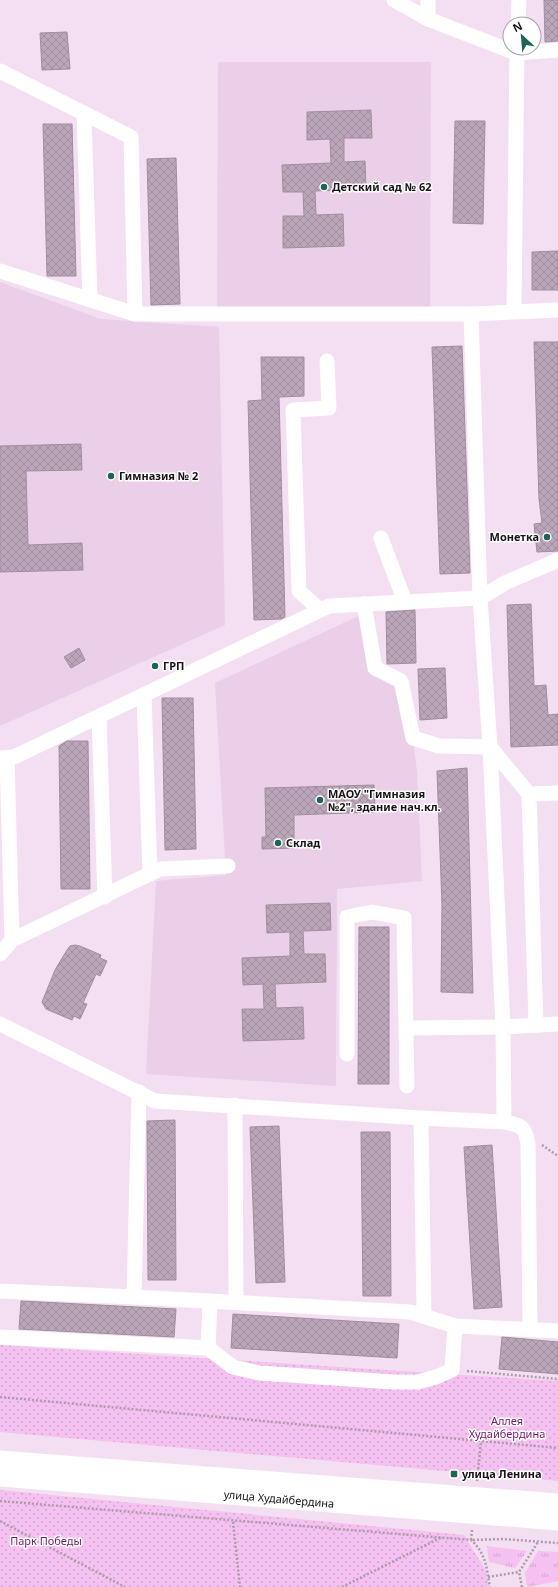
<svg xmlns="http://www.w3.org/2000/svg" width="558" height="1587" viewBox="0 0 558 1587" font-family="'Noto Sans',sans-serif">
<defs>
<pattern id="grass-tufts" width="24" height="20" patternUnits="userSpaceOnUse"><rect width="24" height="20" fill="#f5c1f0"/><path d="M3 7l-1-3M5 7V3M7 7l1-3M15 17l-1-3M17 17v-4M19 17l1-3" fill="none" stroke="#d1a5cd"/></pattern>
<pattern id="park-dots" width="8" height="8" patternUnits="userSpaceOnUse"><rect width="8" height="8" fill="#f5c1f0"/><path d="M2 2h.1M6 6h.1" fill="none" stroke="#d1a5cd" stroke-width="1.8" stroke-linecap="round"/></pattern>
<pattern id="building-cross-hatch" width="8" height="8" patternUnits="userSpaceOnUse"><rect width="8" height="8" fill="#bba6b9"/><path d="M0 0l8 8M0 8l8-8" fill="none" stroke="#a08e9e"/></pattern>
</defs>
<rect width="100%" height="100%" fill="#f4def1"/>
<g fill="#ebcfe8">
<polygon points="218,62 431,62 430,313 217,312"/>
<polygon points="0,282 101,319 219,327 225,625 0,726"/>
<polygon points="365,613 375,668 401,681 413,738 417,772 422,881 337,889 336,1086 146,1074 156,881 226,875 215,683"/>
</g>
<g fill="url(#grass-tufts)">
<polygon points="487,1546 527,1551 515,1568 489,1562"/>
<polygon points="538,1551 558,1552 558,1581 527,1587 525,1573"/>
</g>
<g fill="url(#park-dots)">
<polygon points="0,1345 558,1381 558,1481 0,1432"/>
<polygon points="0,1490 464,1535 485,1569 489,1587 0,1587"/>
</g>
<g fill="url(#building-cross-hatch)" stroke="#a18d9e">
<polygon points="544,0 558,0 558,41 545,42"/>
<polygon points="67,32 70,69 42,70 40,33"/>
<polygon points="371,110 372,138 344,138 344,162 365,161 366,189 315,191 316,215 343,214 344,246 283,248 283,216 304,216 303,192 283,192 282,165 331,163 330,139 307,140 307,112"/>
<polygon points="455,121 485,121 483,224 453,223"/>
<polygon points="43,124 72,124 76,276 47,276"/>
<polygon points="176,158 180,304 151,305 147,159"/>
<polygon points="558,251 558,290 532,290 532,252"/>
<polygon points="534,342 558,342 558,551 537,552 534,524 542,523 539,499"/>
<polygon points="462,346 470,573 440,574 432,347"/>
<polygon points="261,357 304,357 304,396 279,397 285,617 281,619 254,620 248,401 262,400"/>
<polygon points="81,444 82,470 26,471 28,545 82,543 83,570 0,572 0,446"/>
<polygon points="531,604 534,686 546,685 548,715 558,714 558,745 511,747 507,605"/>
<polygon points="415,610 416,663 387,664 386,612"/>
<polygon points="79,648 85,660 71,668 64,657"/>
<polygon points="445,668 447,718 420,720 418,669"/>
<polygon points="162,698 193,698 196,849 165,850"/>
<polygon points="67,741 88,741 90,889 61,889 59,746"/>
<polygon points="467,768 473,993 441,992 442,905 437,771"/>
<polygon points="374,785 375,812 294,815 294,848 262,849 262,837 266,837 265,788"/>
<polygon points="330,903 331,930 303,931 304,954 325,954 326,982 275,984 276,1008 303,1007 304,1039 243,1041 242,1009 264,1009 263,984 243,985 242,958 290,956 290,932 267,933 266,905"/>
<polygon points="359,927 389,927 389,1084 358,1084"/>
<polygon points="75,945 80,946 101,955 100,958 107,961 100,976 96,974 83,1003 87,1004 80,1019 74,1016 72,1020 46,1009 42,1002 55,970 67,950 70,946"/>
<polygon points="175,1120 176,1280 148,1280 147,1121"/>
<polygon points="279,1126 285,1282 256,1283 250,1127"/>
<polygon points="361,1132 390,1132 391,1296 363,1296"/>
<polygon points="492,1145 502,1307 474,1309 464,1147"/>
<polygon points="21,1301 176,1309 174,1337 19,1329"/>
<polygon points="233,1314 399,1324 397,1358 231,1348"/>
<polygon points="502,1337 558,1342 558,1374 499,1369"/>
</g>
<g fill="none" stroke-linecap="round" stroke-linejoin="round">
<g stroke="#ad9baa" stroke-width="2.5" stroke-dasharray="2 2" stroke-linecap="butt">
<polyline points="542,1145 558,1156"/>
<polyline points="467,1371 558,1379"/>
<polyline points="0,1397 558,1448"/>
<polyline points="477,1481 481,1442"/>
<path d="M0,1501L471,1540C487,1555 486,1567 490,1587"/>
<polyline points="0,1521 125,1587"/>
<polyline points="233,1522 240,1587"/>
<polyline points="472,1530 471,1540 503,1539 558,1543"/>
<polyline points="488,1577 519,1572"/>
<polyline points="342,1587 442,1537"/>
<polyline points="522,1587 519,1572 538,1542"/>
</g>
<g stroke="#fff" stroke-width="15">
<polyline points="394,0 428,19 516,53 558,50"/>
<polyline points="428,0 428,19"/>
<polyline points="518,24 519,0"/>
<polyline points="0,71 131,137 135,314"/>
<polyline points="84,114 90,300"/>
<polyline points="0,271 135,314 471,314 558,310"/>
<polyline points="514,311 517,48"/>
<polyline points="381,538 405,602"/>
<polyline points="364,604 375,668 401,681 413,738 439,746 490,747 529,794 558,793"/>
<polyline points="320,610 299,591 293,410 329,408 327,361"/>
<polyline points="144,695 150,874"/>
<polyline points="99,717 105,897"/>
<polyline points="0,758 14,757 329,606 480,598 505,583 558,560"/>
<polyline points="7,758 12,940"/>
<polyline points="529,794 536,1025"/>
<polyline points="0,954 12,940 160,869 228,866"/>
<polyline points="0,1024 155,1101 421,1118 424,1315"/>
<polyline points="406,1028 503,1027 490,747 480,598 471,314"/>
<polyline points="347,1054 347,917 372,912 404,918 407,1086"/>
<polyline points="139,1092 134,1297 410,1312 455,1326 558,1331"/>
<polyline points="235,1105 236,1302"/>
<polyline points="421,1118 504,1122 503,1027 558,1024"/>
<path d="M504,1122C521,1125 525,1126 528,1144L530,1330"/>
<polyline points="0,1291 134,1297"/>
<polyline points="0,1337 208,1348 233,1367 259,1373 394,1382 418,1382 436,1377 452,1370 455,1326"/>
<polyline points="208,1348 210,1301"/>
</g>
<g stroke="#fff" stroke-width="19">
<polyline points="0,1460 558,1503"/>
<polyline points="0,1477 558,1521"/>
</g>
</g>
<g fill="#1e6559" stroke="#fff" stroke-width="1.5">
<circle cx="324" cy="187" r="4"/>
<circle cx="111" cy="476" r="4"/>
<circle cx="547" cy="537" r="4"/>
<circle cx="155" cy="666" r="4"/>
<circle cx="320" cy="800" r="4"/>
<circle cx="278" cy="843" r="4"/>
<rect x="450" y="1470" width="8" height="8" rx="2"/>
</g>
<g text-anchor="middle" stroke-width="3" stroke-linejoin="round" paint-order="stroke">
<g font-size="11" font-weight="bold" fill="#181117" stroke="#fff" text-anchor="start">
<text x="332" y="191">Детский сад № 62</text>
<text x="119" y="480">Гимназия № 2</text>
<text x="539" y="541" text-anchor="end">Монетка</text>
<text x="163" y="670">ГРП</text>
<text x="328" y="798">МАОУ "Гимназия<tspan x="328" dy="13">№2", здание нач.кл.</tspan></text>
<text x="286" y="847">Склад</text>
<text x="462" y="1478">улица Ленина</text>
</g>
<g font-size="11" fill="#70186c" stroke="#fff">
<text x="507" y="1425">Аллея<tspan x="507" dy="13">Худайбердина</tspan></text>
<text x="46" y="1545">Парк Победы</text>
</g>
<g font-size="11" fill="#181117" stroke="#fff">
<text transform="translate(279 1499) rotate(5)" y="4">улица Худайбердина</text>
</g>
</g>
<g transform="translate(522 36) rotate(334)"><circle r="19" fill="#ffffff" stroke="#a3a0a2"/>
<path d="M0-3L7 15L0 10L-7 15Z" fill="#1e6559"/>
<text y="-6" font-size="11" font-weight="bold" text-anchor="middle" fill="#181117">N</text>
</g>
</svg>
